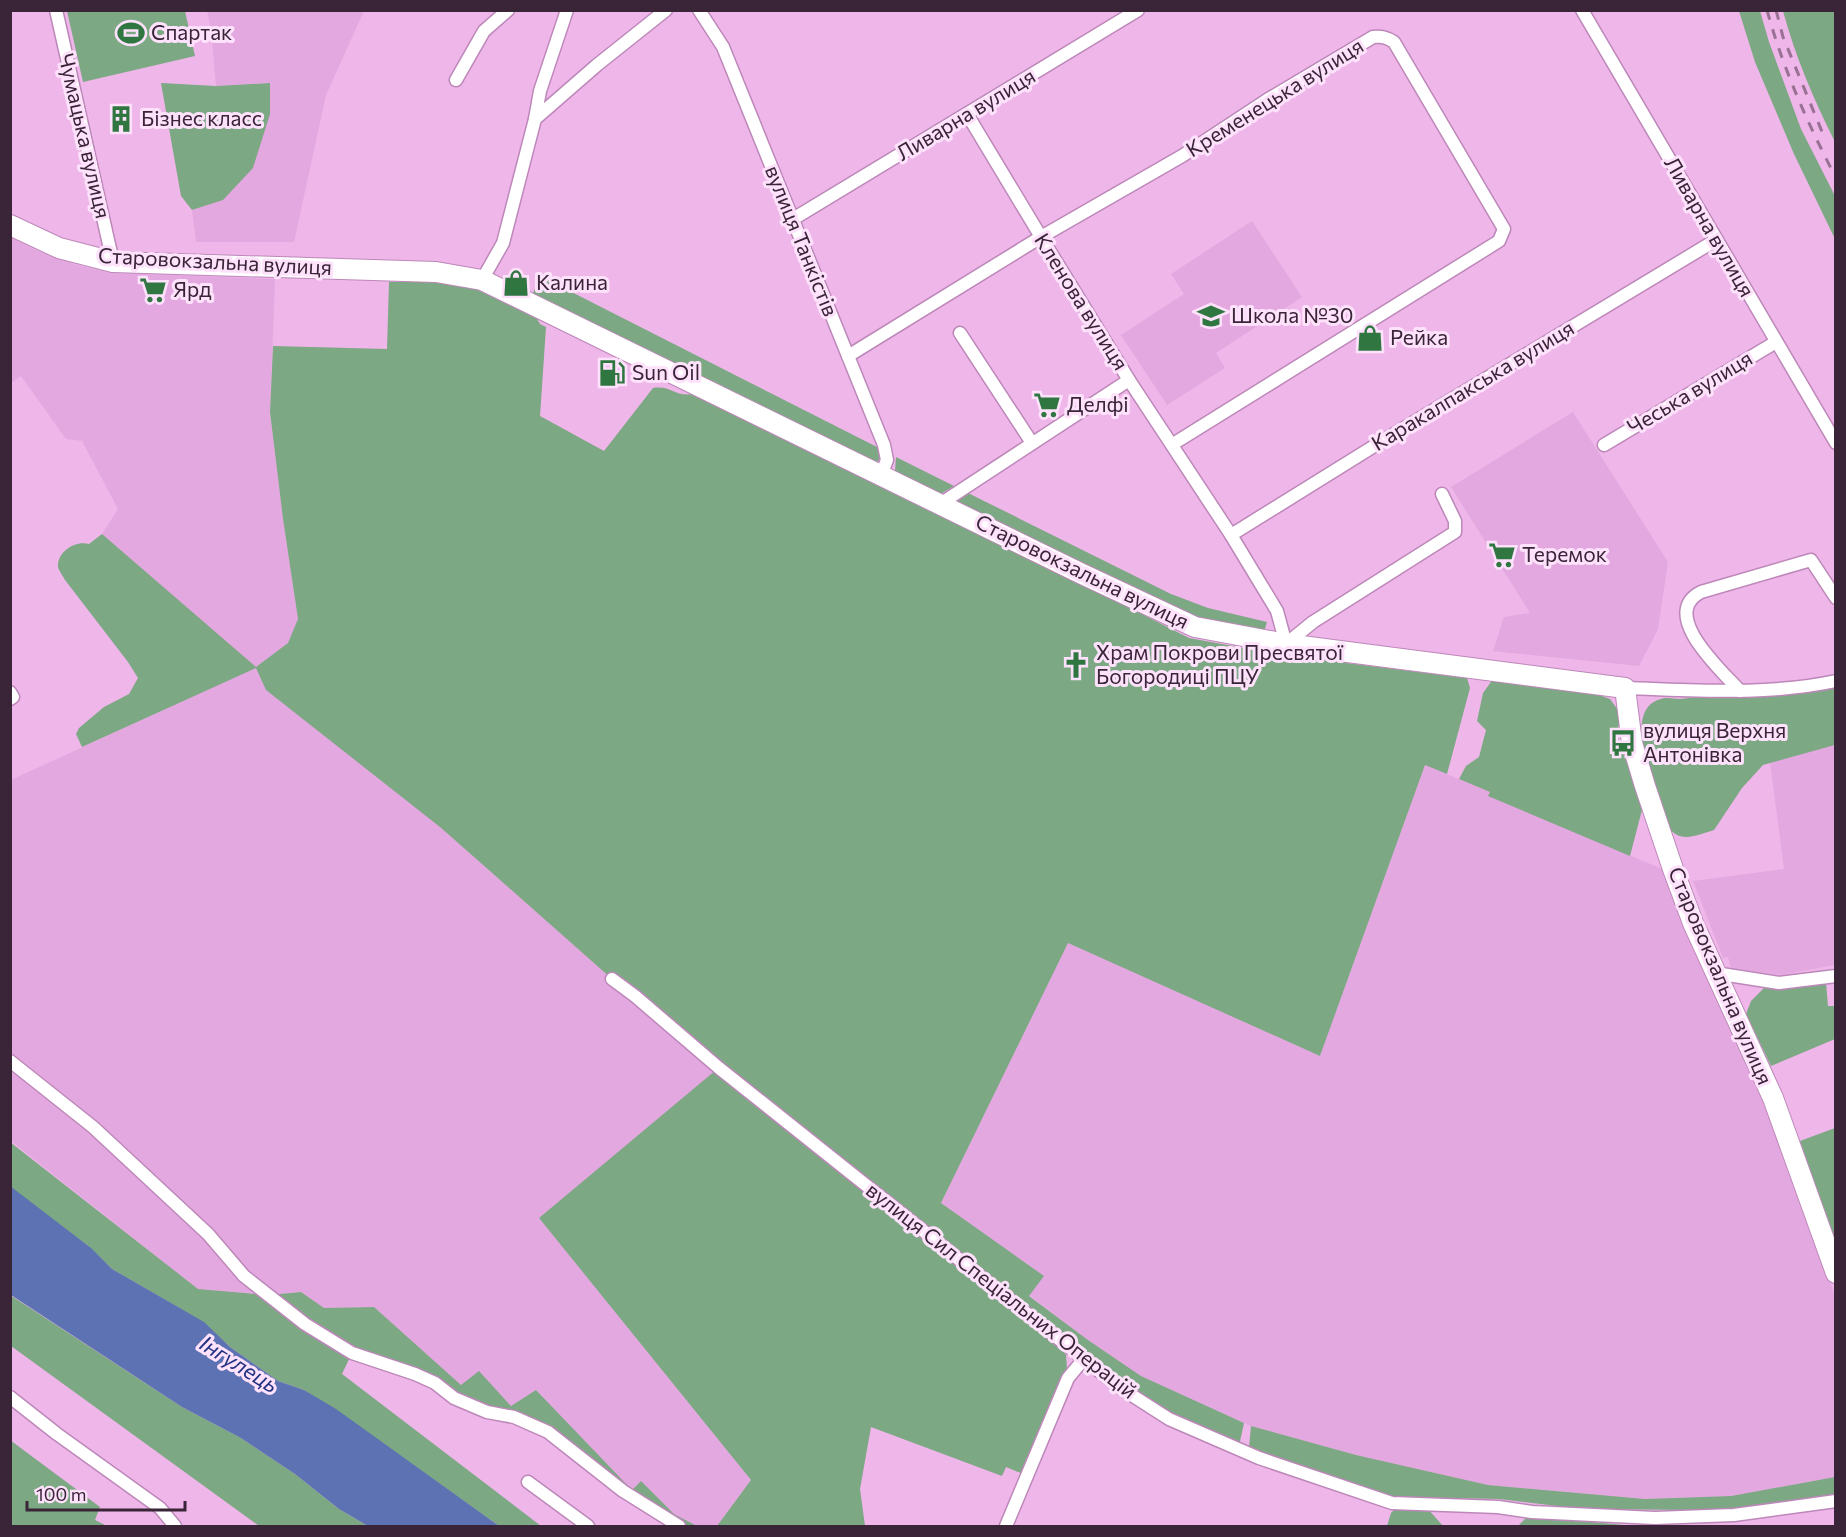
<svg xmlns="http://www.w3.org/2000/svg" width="1846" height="1537" viewBox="0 0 1846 1537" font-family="Commissioner,sans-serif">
<rect width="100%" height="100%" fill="#eeb6e9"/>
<g fill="#e4a8e0">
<polygon points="207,11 364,11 326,95 294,242 196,242 192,210 223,200 269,83 216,86 211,29"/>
<polygon points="1252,221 1302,297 1216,353 1225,368 1167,405 1121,335 1184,294 1171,274"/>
<polygon points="11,237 38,251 77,265 110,273 275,279 270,412 283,519 298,620 288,643 256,668 440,827 612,979 719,1068 539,1218 751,1480 717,1526 697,1526 674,1514 641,1481 632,1490 536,1390 511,1406 479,1372 462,1386 374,1307 324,1308 301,1292 269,1295 198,1289 11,1141 11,780 255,668 102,534 118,509 82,441 66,439 21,376 11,383"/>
<polygon points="1573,412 1668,562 1658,629 1639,666 1493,651 1504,617 1530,613 1451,487"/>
<polygon points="1835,745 1835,965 1781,975 1731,968 1728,957 1723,958 1693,881 1784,869 1770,762"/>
<polygon points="1425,765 1490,792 1489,796 1667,871 1765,1091 1835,1296 1835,1477 1731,1496 1645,1499 1488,1485 1356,1455 1251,1426 1141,1376 1088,1340 1029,1295 1044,1276 941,1203 1068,943 1320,1056"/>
</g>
<g fill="#7ca883">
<polygon points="67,11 185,11 195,56 83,82"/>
<polygon points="1739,11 1760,11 1769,42 1801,129 1835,196 1835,239 1794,154 1755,62"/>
<path d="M1783,11H1834L1835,142C1814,100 1795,56 1783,11Z"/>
<polygon points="161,83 216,86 270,83 270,114 253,168 223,200 192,210 181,196"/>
<polygon points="540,276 879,448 879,460 875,464 532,296"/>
<path d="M437,281L469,286L535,315L540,324L546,327L540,416L604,451L653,388C672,385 673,397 694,394L971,527L1189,638L1282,655L1467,678L1470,688L1447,774L1425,765L1320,1056L1068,943L941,1203L1044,1276L1029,1296L1088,1340L1141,1376L1244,1423L1239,1446L1171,1416L1120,1384L612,979L440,827L266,690L256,668L82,747L76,734L79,728L104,707L129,694L138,678L128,662L65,580C63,576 59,571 58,567C57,551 76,540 89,544L102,534L256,667L288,643L298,619L283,519L270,412L273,346L387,349L389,282Z"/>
<polygon points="896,457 954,486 939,495 898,477 895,471"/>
<polygon points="966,492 1171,594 1208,608 1267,622 1264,632 1206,625 956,501 958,497"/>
<polygon points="1493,679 1594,693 1610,699 1618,710 1620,720 1617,732 1621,750 1631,769 1643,806 1630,856 1488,796 1490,792 1459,779 1466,766 1479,757 1486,730 1477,721 1483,693"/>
<path d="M1835,681V745L1763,765L1742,788L1714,830C1703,833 1685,842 1674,833C1660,821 1658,799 1653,782C1647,761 1627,708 1661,699C1666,697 1674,699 1680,699Z"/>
<polygon points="1826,983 1828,1006 1835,1006 1835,1039 1771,1066 1746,1014 1751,1001 1764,988"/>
<polygon points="716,1070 1057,1342 1066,1355 1067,1369 1023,1474 1006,1467 1002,1476 871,1427 860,1489 865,1526 717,1526 751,1480 539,1218"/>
<polygon points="1835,1128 1835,1243 1800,1141"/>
<polygon points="10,1142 198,1289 269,1295 301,1292 324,1308 374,1307 461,1385 479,1371 511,1406 536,1390 632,1490 641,1481 674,1514 697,1526 679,1526 548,1432 435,1383 352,1353 342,1374 541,1526 499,1526 365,1431 304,1390 278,1381 230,1347 203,1322 112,1269 87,1245 11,1191"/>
<polygon points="10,1295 182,1407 241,1438 295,1474 339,1509 368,1526 259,1526 11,1346"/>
<polygon points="1251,1426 1356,1455 1488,1485 1645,1499 1731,1496 1835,1477 1835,1494 1734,1509 1695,1510 1582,1509 1499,1499 1393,1497 1249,1448"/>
<polygon points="10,1440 100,1507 95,1520 107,1526 12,1526 10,1524"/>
<polygon points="1427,1508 1443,1526 1387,1526 1391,1513 1395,1509"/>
<polygon points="1528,1516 1624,1525 1518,1526"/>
</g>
<polygon fill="#5c72b2" points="10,1186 91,1248 112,1269 204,1322 230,1347 278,1381 304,1390 336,1409 499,1526 368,1526 339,1509 295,1474 241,1438 182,1407 11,1295"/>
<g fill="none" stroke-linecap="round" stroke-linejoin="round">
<defs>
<g id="street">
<polyline points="56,10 113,262"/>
<polyline points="699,10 723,47 884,445 887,460 881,475"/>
<polyline points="1582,10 1836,443"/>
<polyline points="456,80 484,31 508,10"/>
<polyline points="967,114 1041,237 1129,380 1231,535 1277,611 1286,644 1313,622 1455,532 1455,521 1442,494"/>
<polyline points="535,119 540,91 567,10"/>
<polyline points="793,219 1138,10"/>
<polyline points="482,280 503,243 535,119 597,65 666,10"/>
<polyline points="960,333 1032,443"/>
<path d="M848,356L1041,237L1182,156L1267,100L1373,37C1381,36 1386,37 1394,42L1504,229L1499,241L1173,444"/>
<polyline points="1604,445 1776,342"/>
<polyline points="940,504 1129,380"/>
<polyline points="1231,535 1379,443 1716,240"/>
<path d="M1625,688C1695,690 1766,696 1836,681"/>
<path d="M1740,691C1722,671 1658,614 1701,592L1811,560L1836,598"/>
<polyline points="10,692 13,697 10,699"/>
<polyline points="1715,973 1779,983 1836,976"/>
<polyline points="612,979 635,996 719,1068 1119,1387 1169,1419 1259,1458 1392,1503 1498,1507 1532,1512 1655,1518 1734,1515 1836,1501"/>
<polyline points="10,1061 93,1127 208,1234 244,1276 305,1324 352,1353 415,1374 435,1383 454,1398 487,1412 514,1417 548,1432 623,1491 679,1526"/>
<polyline points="10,1397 57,1434 160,1508 175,1526"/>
<polyline points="528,1482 588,1526"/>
<polyline points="1006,1526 1068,1378 1083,1360"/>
</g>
<polyline id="primary" points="10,225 59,248 113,262 436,272 482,280 1080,573 1195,627 1286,644 1625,688 1632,743 1645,786 1673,869 1693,923 1773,1098 1836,1273"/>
</defs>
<use href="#street" stroke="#bd88b9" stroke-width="15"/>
<use href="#primary" stroke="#bd88b9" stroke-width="22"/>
<use href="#street" stroke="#fff" stroke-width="12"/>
<use href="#primary" stroke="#fff" stroke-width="20"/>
<g stroke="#997195" stroke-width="3" stroke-dasharray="10 10" stroke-linecap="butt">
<path d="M1767,10C1783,69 1808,124 1836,178"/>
<polyline points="1776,10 1783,37 1825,139"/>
</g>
</g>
<defs>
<symbol id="stadium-bare" viewBox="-9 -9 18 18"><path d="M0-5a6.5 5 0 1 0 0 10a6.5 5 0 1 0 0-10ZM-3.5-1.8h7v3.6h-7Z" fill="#307641" stroke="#fee2fc" stroke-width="2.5" paint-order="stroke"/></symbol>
<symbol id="building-bare" viewBox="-9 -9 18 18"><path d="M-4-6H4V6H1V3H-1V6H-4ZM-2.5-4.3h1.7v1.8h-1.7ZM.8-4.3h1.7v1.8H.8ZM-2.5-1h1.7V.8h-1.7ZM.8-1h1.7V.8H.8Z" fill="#307641" stroke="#fee2fc" stroke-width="2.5" paint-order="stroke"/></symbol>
<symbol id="shop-bare" viewBox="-9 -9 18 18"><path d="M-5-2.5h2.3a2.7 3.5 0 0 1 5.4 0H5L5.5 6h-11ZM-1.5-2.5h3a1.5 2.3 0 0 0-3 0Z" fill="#307641" stroke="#fee2fc" stroke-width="2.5" paint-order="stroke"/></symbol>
<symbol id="supermarket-bare" viewBox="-9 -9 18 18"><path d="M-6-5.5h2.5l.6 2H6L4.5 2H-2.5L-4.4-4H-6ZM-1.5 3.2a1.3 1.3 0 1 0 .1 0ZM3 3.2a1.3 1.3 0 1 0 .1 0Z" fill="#307641" stroke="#fee2fc" stroke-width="2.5" paint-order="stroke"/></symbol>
<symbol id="school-bare" viewBox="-9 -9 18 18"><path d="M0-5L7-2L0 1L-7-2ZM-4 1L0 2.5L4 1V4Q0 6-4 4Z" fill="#307641" stroke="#fee2fc" stroke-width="2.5" paint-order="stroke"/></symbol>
<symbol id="fuel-bare" viewBox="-9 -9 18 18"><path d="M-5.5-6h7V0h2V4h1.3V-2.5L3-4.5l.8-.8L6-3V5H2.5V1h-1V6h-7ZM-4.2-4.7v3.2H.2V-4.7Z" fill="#307641" stroke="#fee2fc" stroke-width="2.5" paint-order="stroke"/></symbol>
<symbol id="church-bare" viewBox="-9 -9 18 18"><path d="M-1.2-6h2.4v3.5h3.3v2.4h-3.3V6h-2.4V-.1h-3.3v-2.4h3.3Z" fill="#307641" stroke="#fee2fc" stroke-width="2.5" paint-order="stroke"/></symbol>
<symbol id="bus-bare" viewBox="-9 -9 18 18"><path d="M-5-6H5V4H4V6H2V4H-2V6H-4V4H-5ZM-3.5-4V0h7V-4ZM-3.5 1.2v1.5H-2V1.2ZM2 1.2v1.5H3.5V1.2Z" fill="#307641" stroke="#fee2fc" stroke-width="2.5" paint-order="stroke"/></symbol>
</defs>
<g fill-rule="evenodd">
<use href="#stadium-bare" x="112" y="14" width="38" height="38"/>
<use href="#building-bare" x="102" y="100" width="38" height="38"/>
<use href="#shop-bare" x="497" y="264" width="38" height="38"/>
<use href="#supermarket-bare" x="134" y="271" width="38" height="38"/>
<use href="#school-bare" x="1192" y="297" width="38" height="38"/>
<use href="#shop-bare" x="1351" y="319" width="38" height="38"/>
<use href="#fuel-bare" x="593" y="354" width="38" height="38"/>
<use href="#supermarket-bare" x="1028" y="386" width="38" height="38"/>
<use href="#supermarket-bare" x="1483" y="536" width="38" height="38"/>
<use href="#church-bare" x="1057" y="646" width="38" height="38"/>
<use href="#bus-bare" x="1604" y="724" width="38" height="38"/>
</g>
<g text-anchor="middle" stroke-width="6" stroke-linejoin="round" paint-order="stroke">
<g font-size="21" fill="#392438" stroke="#fee2fc" text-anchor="start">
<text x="151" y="40">Спартак</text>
<text x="141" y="126">Бізнес класс</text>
<text x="536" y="290">Калина</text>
<text x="173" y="297">Ярд</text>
<text x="1231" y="323">Школа №30</text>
<text x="1390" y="345">Рейка</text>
<text x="632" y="380">Sun Oil</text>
<text x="1067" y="412">Делфі</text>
<text x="1522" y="562">Теремок</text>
<text x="1096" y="660">Храм Покрови Пресвятої<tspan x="1096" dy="24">Богородиці ПЦУ</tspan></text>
<text x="1643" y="738">вулиця Верхня<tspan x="1643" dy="24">Антонівка</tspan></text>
</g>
<g font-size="21" fill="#392438" stroke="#fee2fc">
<text transform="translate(1275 98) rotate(-32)" y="7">Кременецька вулиця</text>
<text transform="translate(966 115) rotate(-31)" y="7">Ливарна вулиця</text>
<text transform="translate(84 136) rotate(77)" y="7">Чумацька вулиця</text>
<text transform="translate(1709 227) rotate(60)" y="7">Ливарна вулиця</text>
<text transform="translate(801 241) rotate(68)" y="7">вулиця Танкістів</text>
<text transform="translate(215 262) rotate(3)" y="7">Старовокзальна вулиця</text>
<text transform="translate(1081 302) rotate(58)" y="7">Кленова вулиця</text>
<text transform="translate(1473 386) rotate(-31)" y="7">Каракалпакська вулиця</text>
<text transform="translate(1690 393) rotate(-31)" y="7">Чеська вулиця</text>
<text transform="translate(1082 572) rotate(26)" y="7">Старовокзальна вулиця</text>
<text transform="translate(1720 976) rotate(67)" y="7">Старовокзальна вулиця</text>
<text transform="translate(1001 1291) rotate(38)" y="7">вулиця Сил Спеціальних Операцій</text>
</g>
<g font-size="22" font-style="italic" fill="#213280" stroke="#fee2fc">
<text transform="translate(239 1364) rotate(32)" y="8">Інгулець</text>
</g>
</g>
<rect width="1846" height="1537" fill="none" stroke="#392438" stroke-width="24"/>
<path d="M27 1501v9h158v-9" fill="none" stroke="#392438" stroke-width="3"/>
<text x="36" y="1501" font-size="18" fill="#392438" stroke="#fee2fc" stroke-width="4.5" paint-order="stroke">100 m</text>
</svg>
